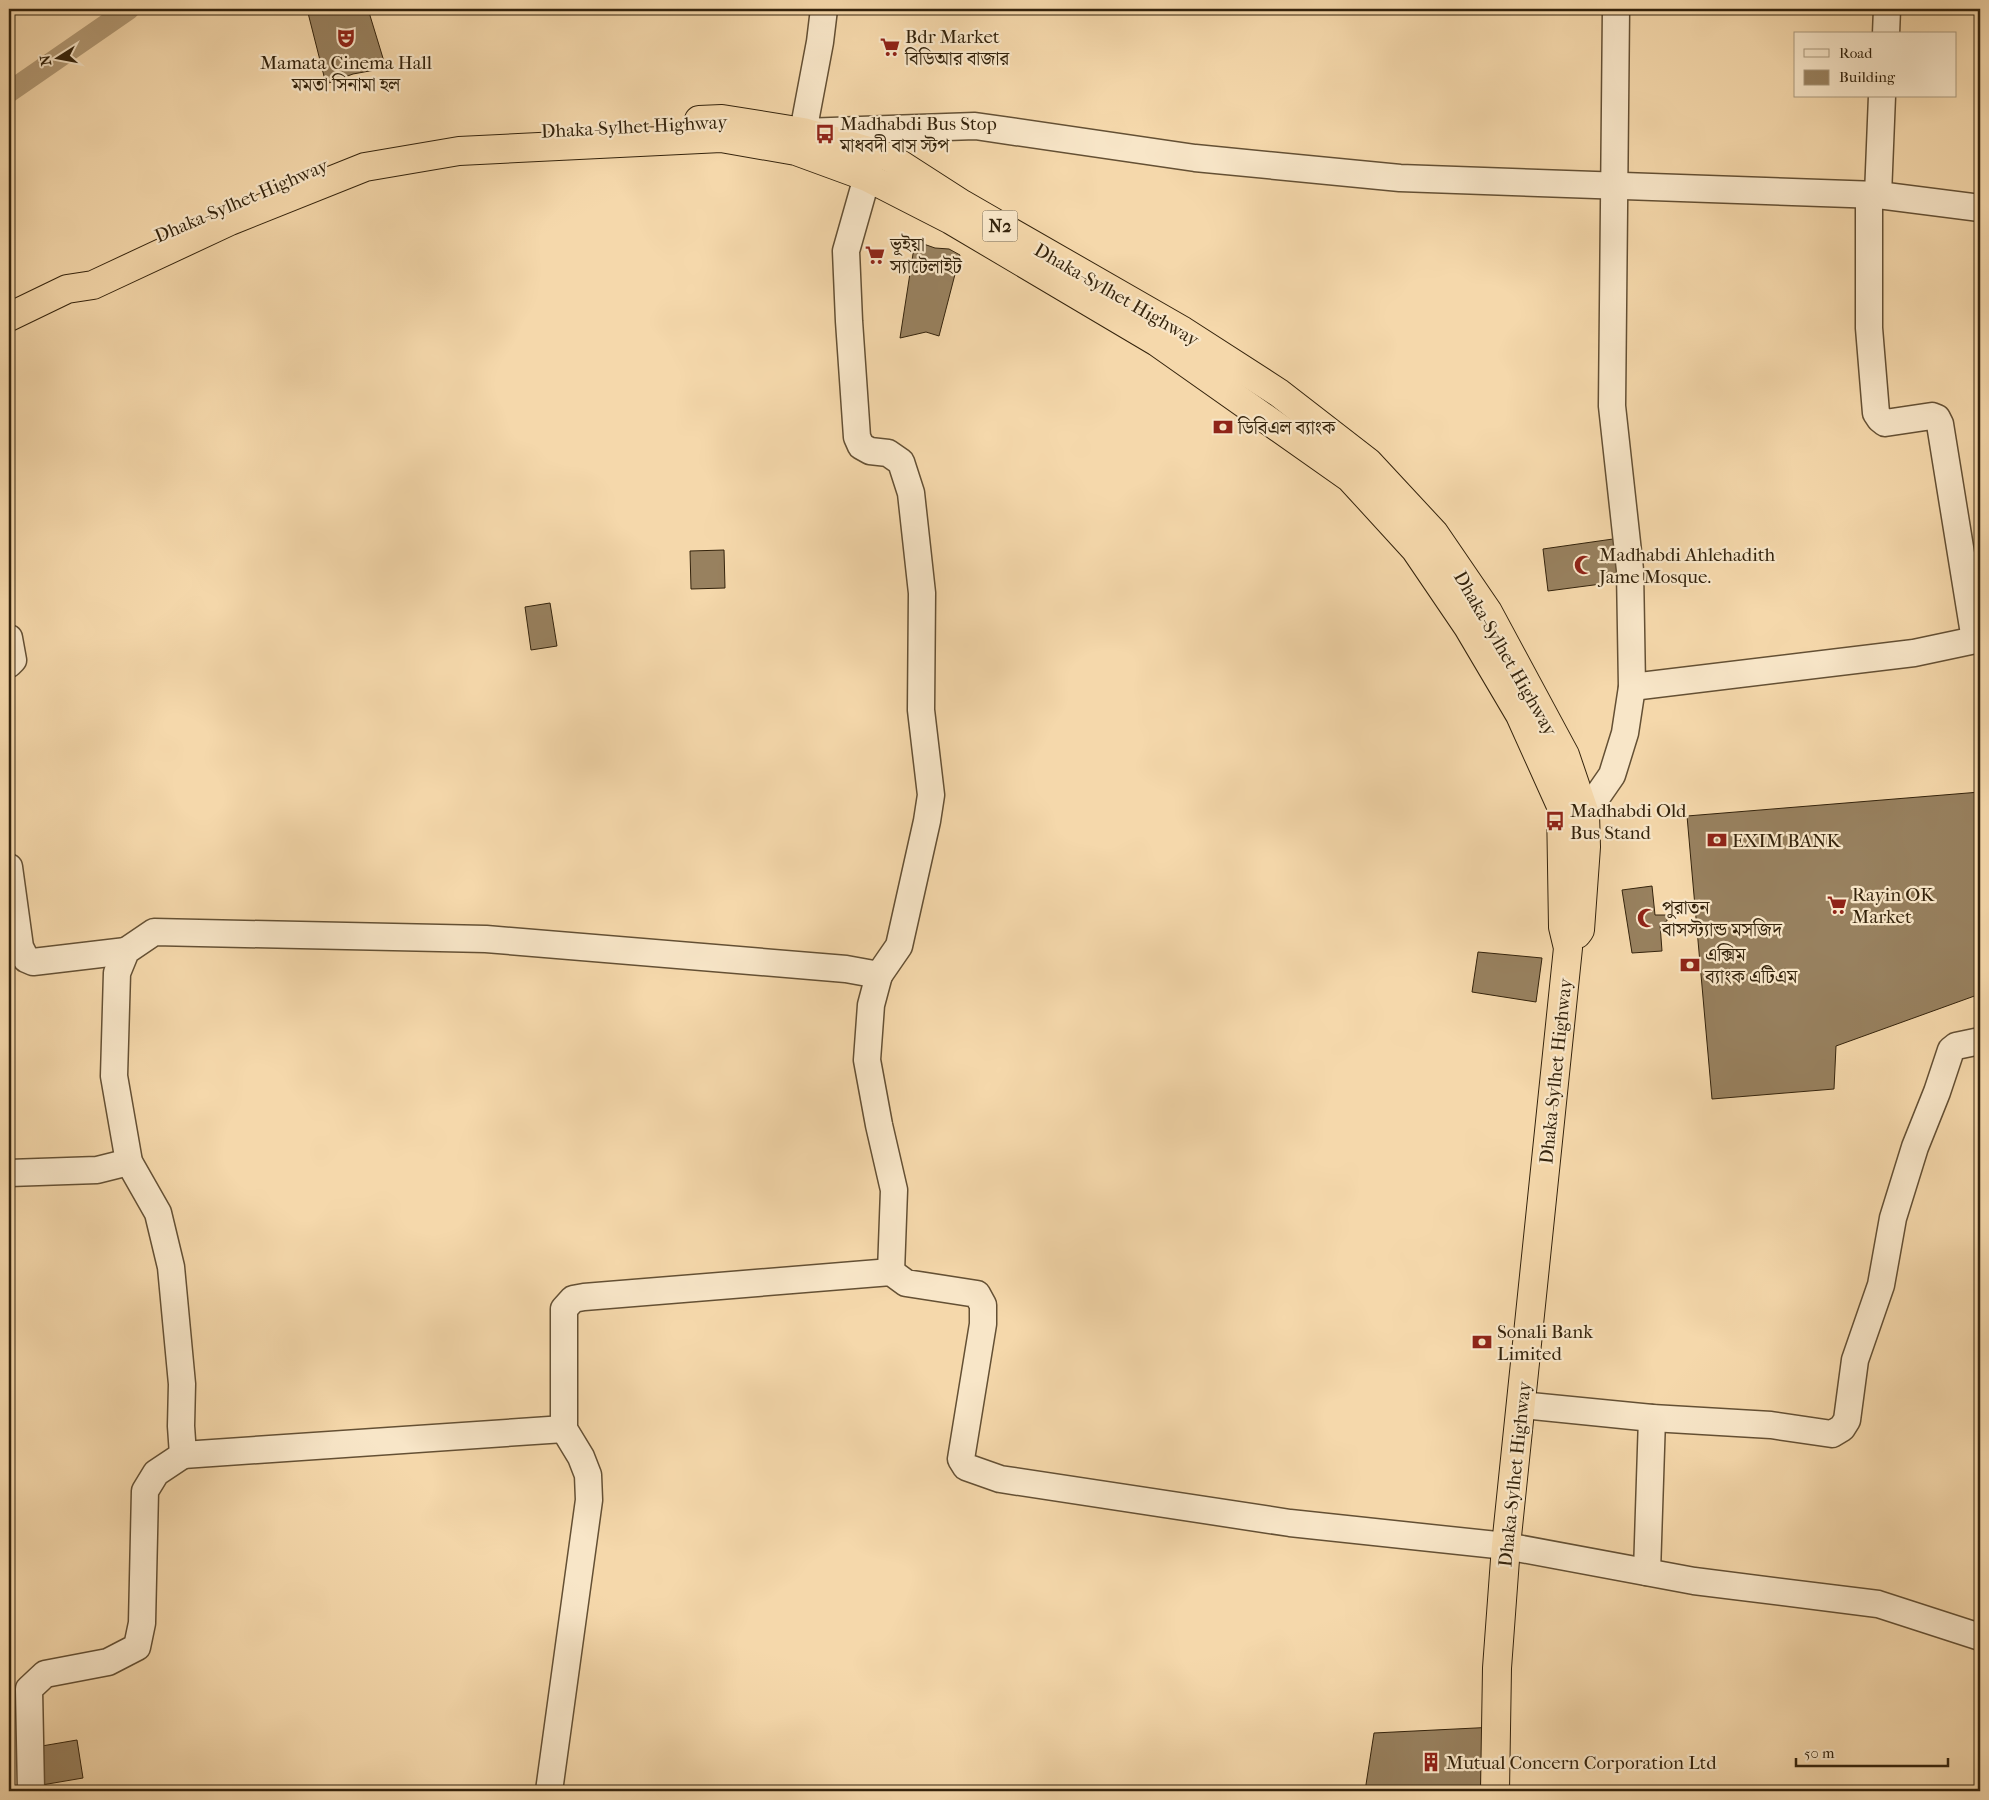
<svg xmlns="http://www.w3.org/2000/svg" width="1989" height="1800" viewBox="0 0 1989 1800" font-family="'IM FELL French Canon','Noto Serif Bengali',serif">
<rect width="100%" height="100%" fill="#f5d8ab"/>
<filter id="stains"><feTurbulence type="fractalNoise" baseFrequency=".004" numOctaves="4"/><feColorMatrix values="0 0 0 0 .2 0 0 0 0 .09 0 0 0 0 .02 0 0 0 .5 -.17"/></filter>
<radialGradient id="worn" r=".72"><stop offset=".6" stop-color="#630" stop-opacity="0"/><stop offset="1" stop-color="#630" stop-opacity=".3"/></radialGradient>
<g fill="none" stroke-linecap="round" stroke-linejoin="round">
<polyline stroke="#b39a75" stroke-width="21" points="9,92 129,9"/>
</g>
<g fill="#98815f" stroke="#34230c">
<polygon points="307,9 368,9 386,68 353,74 326,84"/>
<polygon points="915,241 935,248 949,249 960,255 939,336 926,332 900,338"/>
<polygon points="1620,538 1624,581 1548,591 1543,549"/>
<polygon points="724,550 725,588 691,589 690,551"/>
<polygon points="550,603 557,646 531,650 525,607"/>
<polygon points="1980,792 1980,994 1836,1046 1834,1089 1712,1099 1687,816"/>
<polygon points="1652,886 1655,915 1667,915 1667,921 1660,924 1662,951 1632,953 1622,890"/>
<polygon points="1478,952 1542,958 1536,1002 1472,992"/>
<polygon points="1496,1727 1491,1791 1365,1791 1374,1733"/>
<polygon points="77,1740 83,1778 36,1786 30,1748"/>
</g>
<g fill="none" stroke-linecap="round" stroke-linejoin="round">
<defs>
<g id="minor">
<polyline points="824,9 820,42 803,132 975,126 1195,158 1400,178 1878,195 1980,208"/>
<polyline points="1886,34 1887,9"/>
<polyline points="1869,195 1869,328 1876,413 1880,419 1885,423 1932,416 1937,418 1940,424 1975,640"/>
<polyline points="1878,195 1882,96"/>
<polyline points="9,638 13,660 9,664"/>
<polyline points="1632,687 1914,653 1980,639"/>
<polyline points="1585,814 1612,775 1625,733 1632,687 1630,570 1612,406 1616,9"/>
<polyline points="9,867 20,947 26,959 33,962 126,951"/>
<polyline points="879,975 871,1005 867,1060 879,1125 894,1190 891,1272"/>
<polyline points="9,1173 97,1170 129,1162"/>
<polyline points="1521,1405 1652,1418 1771,1425 1832,1434 1842,1428 1847,1420 1855,1360 1881,1285 1893,1218 1915,1147 1937,1092 1951,1050 1956,1046 1980,1041"/>
<polyline points="183,1455 564,1429"/>
<polyline points="1647,1572 1652,1418"/>
<polyline points="31,1791 29,1689 45,1674 108,1662 137,1647 142,1623 145,1491 156,1473 183,1455 181,1426 182,1384 171,1267 158,1213 129,1162 114,1076 117,973 126,951 154,932 486,939 846,969 879,975 899,946 927,821 931,795 921,710 922,593 911,493 901,462 888,453 870,451 861,446 857,437 849,321 846,251 867,177"/>
<polyline points="549,1791 589,1500 588,1475 581,1457 564,1429 564,1309 573,1299 584,1297 891,1272 906,1283 977,1294 983,1305 983,1324 961,1459 966,1467 1000,1479 1290,1523 1506,1546 1694,1581 1878,1604 1980,1637"/>
</g>
<g id="highway">
<polyline points="699,120 722,119 803,132 889,157 962,204 1183,331 1279,393 1368,462 1434,533 1488,612 1565,755 1585,814 1586,847 1580,930 1577,934"/>
<polyline points="9,317 67,289 93,285 230,221 365,167 459,151 721,138 796,151 867,177 951,220 1157,342 1350,478 1415,549 1468,627 1520,715 1561,806 1563,927 1568,948 1506,1546 1497,1668 1495,1791"/>
</g>
</defs>
<use href="#minor" stroke="#645034" stroke-width="29"/>
<use href="#highway" stroke="#34230c" stroke-width="30"/>
<use href="#minor" stroke="#f8e6c8" stroke-width="26"/>
<use href="#highway" stroke="#f5d8ab" stroke-width="28"/>
</g>
<defs>
<symbol id="theatre-bare" viewBox="-9 -9 18 18"><path d="M-5-5.5Q0-4 5-5.5V0Q5 5 0 6Q-5 5-5 0ZM-3.3-2.5H-1v1.5H-3.3ZM1-2.5H3.3v1.5H1ZM-2.8 1Q0 5.5 2.8 1Z" fill="#8f2418" stroke="#f8e6c8" stroke-width="2.5" paint-order="stroke"/></symbol>
<symbol id="supermarket-bare" viewBox="-9 -9 18 18"><path d="M-6-5.5h2.5l.6 2H6L4.5 2H-2.5L-4.4-4H-6ZM-1.5 3.2a1.3 1.3 0 1 0 .1 0ZM3 3.2a1.3 1.3 0 1 0 .1 0Z" fill="#8f2418" stroke="#f8e6c8" stroke-width="2.5" paint-order="stroke"/></symbol>
<symbol id="bus-bare" viewBox="-9 -9 18 18"><path d="M-5-6H5V4H4V6H2V4H-2V6H-4V4H-5ZM-3.5-4V0h7V-4ZM-3.5 1.2v1.5H-2V1.2ZM2 1.2v1.5H3.5V1.2Z" fill="#8f2418" stroke="#f8e6c8" stroke-width="2.5" paint-order="stroke"/></symbol>
<symbol id="bank-bare" viewBox="-9 -9 18 18"><path d="M-6-4H6V4H-6ZM0-2.3a2.3 2.3 0 1 0 0 4.6a2.3 2.3 0 1 0 0-4.6Z" fill="#8f2418" stroke="#f8e6c8" stroke-width="2.5" paint-order="stroke"/></symbol>
<symbol id="mosque-bare" viewBox="-9 -9 18 18"><path d="M3.5-4.9A6 6 0 1 0 3.5 4.9A5 5 0 1 1 3.5-4.9Z" fill="#8f2418" stroke="#f8e6c8" stroke-width="2.5" paint-order="stroke"/></symbol>
<symbol id="building-bare" viewBox="-9 -9 18 18"><path d="M-4-6H4V6H1V3H-1V6H-4ZM-2.5-4.3h1.7v1.8h-1.7ZM.8-4.3h1.7v1.8H.8ZM-2.5-1h1.7V.8h-1.7ZM.8-1h1.7V.8H.8Z" fill="#8f2418" stroke="#f8e6c8" stroke-width="2.5" paint-order="stroke"/></symbol>
</defs>
<g fill-rule="evenodd">
<use href="#theatre-bare" x="332" y="24" width="28" height="28"/>
<use href="#supermarket-bare" x="876" y="33" width="28" height="28"/>
<use href="#bus-bare" x="811" y="120" width="28" height="28"/>
<use href="#supermarket-bare" x="861" y="241" width="28" height="28"/>
<use href="#bank-bare" x="1209" y="413" width="28" height="28"/>
<use href="#mosque-bare" x="1570" y="551" width="28" height="28"/>
<use href="#bus-bare" x="1541" y="807" width="28" height="28"/>
<use href="#bank-bare" x="1703" y="826" width="28" height="28"/>
<use href="#supermarket-bare" x="1823" y="891" width="28" height="28"/>
<use href="#mosque-bare" x="1633" y="904" width="28" height="28"/>
<use href="#bank-bare" x="1676" y="951" width="28" height="28"/>
<use href="#bank-bare" x="1468" y="1328" width="28" height="28"/>
<use href="#building-bare" x="1417" y="1748" width="28" height="28"/>
</g>
<g text-anchor="middle" stroke-width="4.5" stroke-linejoin="round" paint-order="stroke">
<rect fill="#f8e6c8" stroke="#6f5e44" stroke-width="1" x="982.5" y="210.5" width="35" height="31" rx="4"/>
<g font-size="18" font-weight="bold" fill="#34230c">
<text x="1000" y="232">N2</text>
</g>
<g font-size="19" fill="#34230c" stroke="#f8e6c8" text-anchor="start">
<text x="905" y="43">Bdr Market<tspan x="905" dy="22">বিডিআর বাজার</tspan></text>
<text x="346" y="69" text-anchor="middle">Mamata Cinema Hall<tspan x="346" dy="22">মমতা সিনামা হল</tspan></text>
<text x="840" y="130">Madhabdi Bus Stop<tspan x="840" dy="22">মাধবদী বাস স্টপ</tspan></text>
<text x="890" y="251">ভূইয়া<tspan x="890" dy="22">স্যাটেলাইট</tspan></text>
<text x="1238" y="434">ডিবিএল ব্যাংক</text>
<text x="1599" y="561">Madhabdi Ahlehadith<tspan x="1599" dy="22">Jame Mosque.</tspan></text>
<text x="1570" y="817">Madhabdi Old<tspan x="1570" dy="22">Bus Stand</tspan></text>
<text x="1732" y="847">EXIM BANK</text>
<text x="1852" y="901">Rayin OK<tspan x="1852" dy="22">Market</tspan></text>
<text x="1662" y="914">পুরাতন<tspan x="1662" dy="22">বাসস্ট্যান্ড মসজিদ</tspan></text>
<text x="1705" y="961">এক্সিম<tspan x="1705" dy="22">ব্যাংক এটিএম</tspan></text>
<text x="1497" y="1338">Sonali Bank<tspan x="1497" dy="22">Limited</tspan></text>
<text x="1446" y="1769">Mutual Concern Corporation Ltd</text>
</g>
<g font-size="19" fill="#34230c" stroke="#f8e6c8">
<text transform="translate(634 126) rotate(-3)" y="7">Dhaka-Sylhet Highway</text>
<text transform="translate(241 200) rotate(-23)" y="7">Dhaka-Sylhet Highway</text>
<text transform="translate(1117 294) rotate(30)" y="7">Dhaka-Sylhet Highway</text>
<text transform="translate(1506 653) rotate(60)" y="7">Dhaka-Sylhet Highway</text>
<text transform="translate(1555 1071) rotate(-84)" y="7">Dhaka-Sylhet Highway</text>
<text transform="translate(1514 1474) rotate(-84)" y="7">Dhaka-Sylhet Highway</text>
</g>
</g>
<rect width="1989" height="1800" fill="none" stroke="#f5d8ab" stroke-width="30"/>
<rect x="10" y="10" width="1969" height="1780" fill="none" stroke="#34230c" stroke-width="2.5"/>
<rect x="15" y="15" width="1959" height="1770" fill="none" stroke="#34230c"/>
<rect x="1794" y="32" width="162" height="65" fill="#f8e6c8" stroke="#aa987d"/>
<rect x="1804" y="49" width="25" height="8" fill="#f8e6c8" stroke="#aa987d"/>
<text x="1839" y="58" font-size="15" fill="#34230c">Road</text>
<rect x="1804" y="70" width="25" height="15" fill="#98815f" stroke="#aa987d"/>
<text x="1839" y="82" font-size="15" fill="#34230c">Building</text>
<g transform="translate(58 58) rotate(259)" stroke="#f8e6c8" stroke-width="4" paint-order="stroke">
<path d="M0-4L9 19L0 12L-9 19Z" fill="#34230c"/>
<text y="-8" font-size="14" font-weight="bold" text-anchor="middle" fill="#34230c">N</text>
</g>
<path d="M1796 1758v8h152v-8" fill="none" stroke="#34230c" stroke-width="2.5"/>
<text x="1804" y="1758" font-size="15" fill="#34230c" stroke="#f8e6c8" stroke-width="4" paint-order="stroke">50 m</text>
<rect width="100%" height="100%" filter="url(#stains)"/>
<rect width="100%" height="100%" fill="url(#worn)"/>
</svg>
